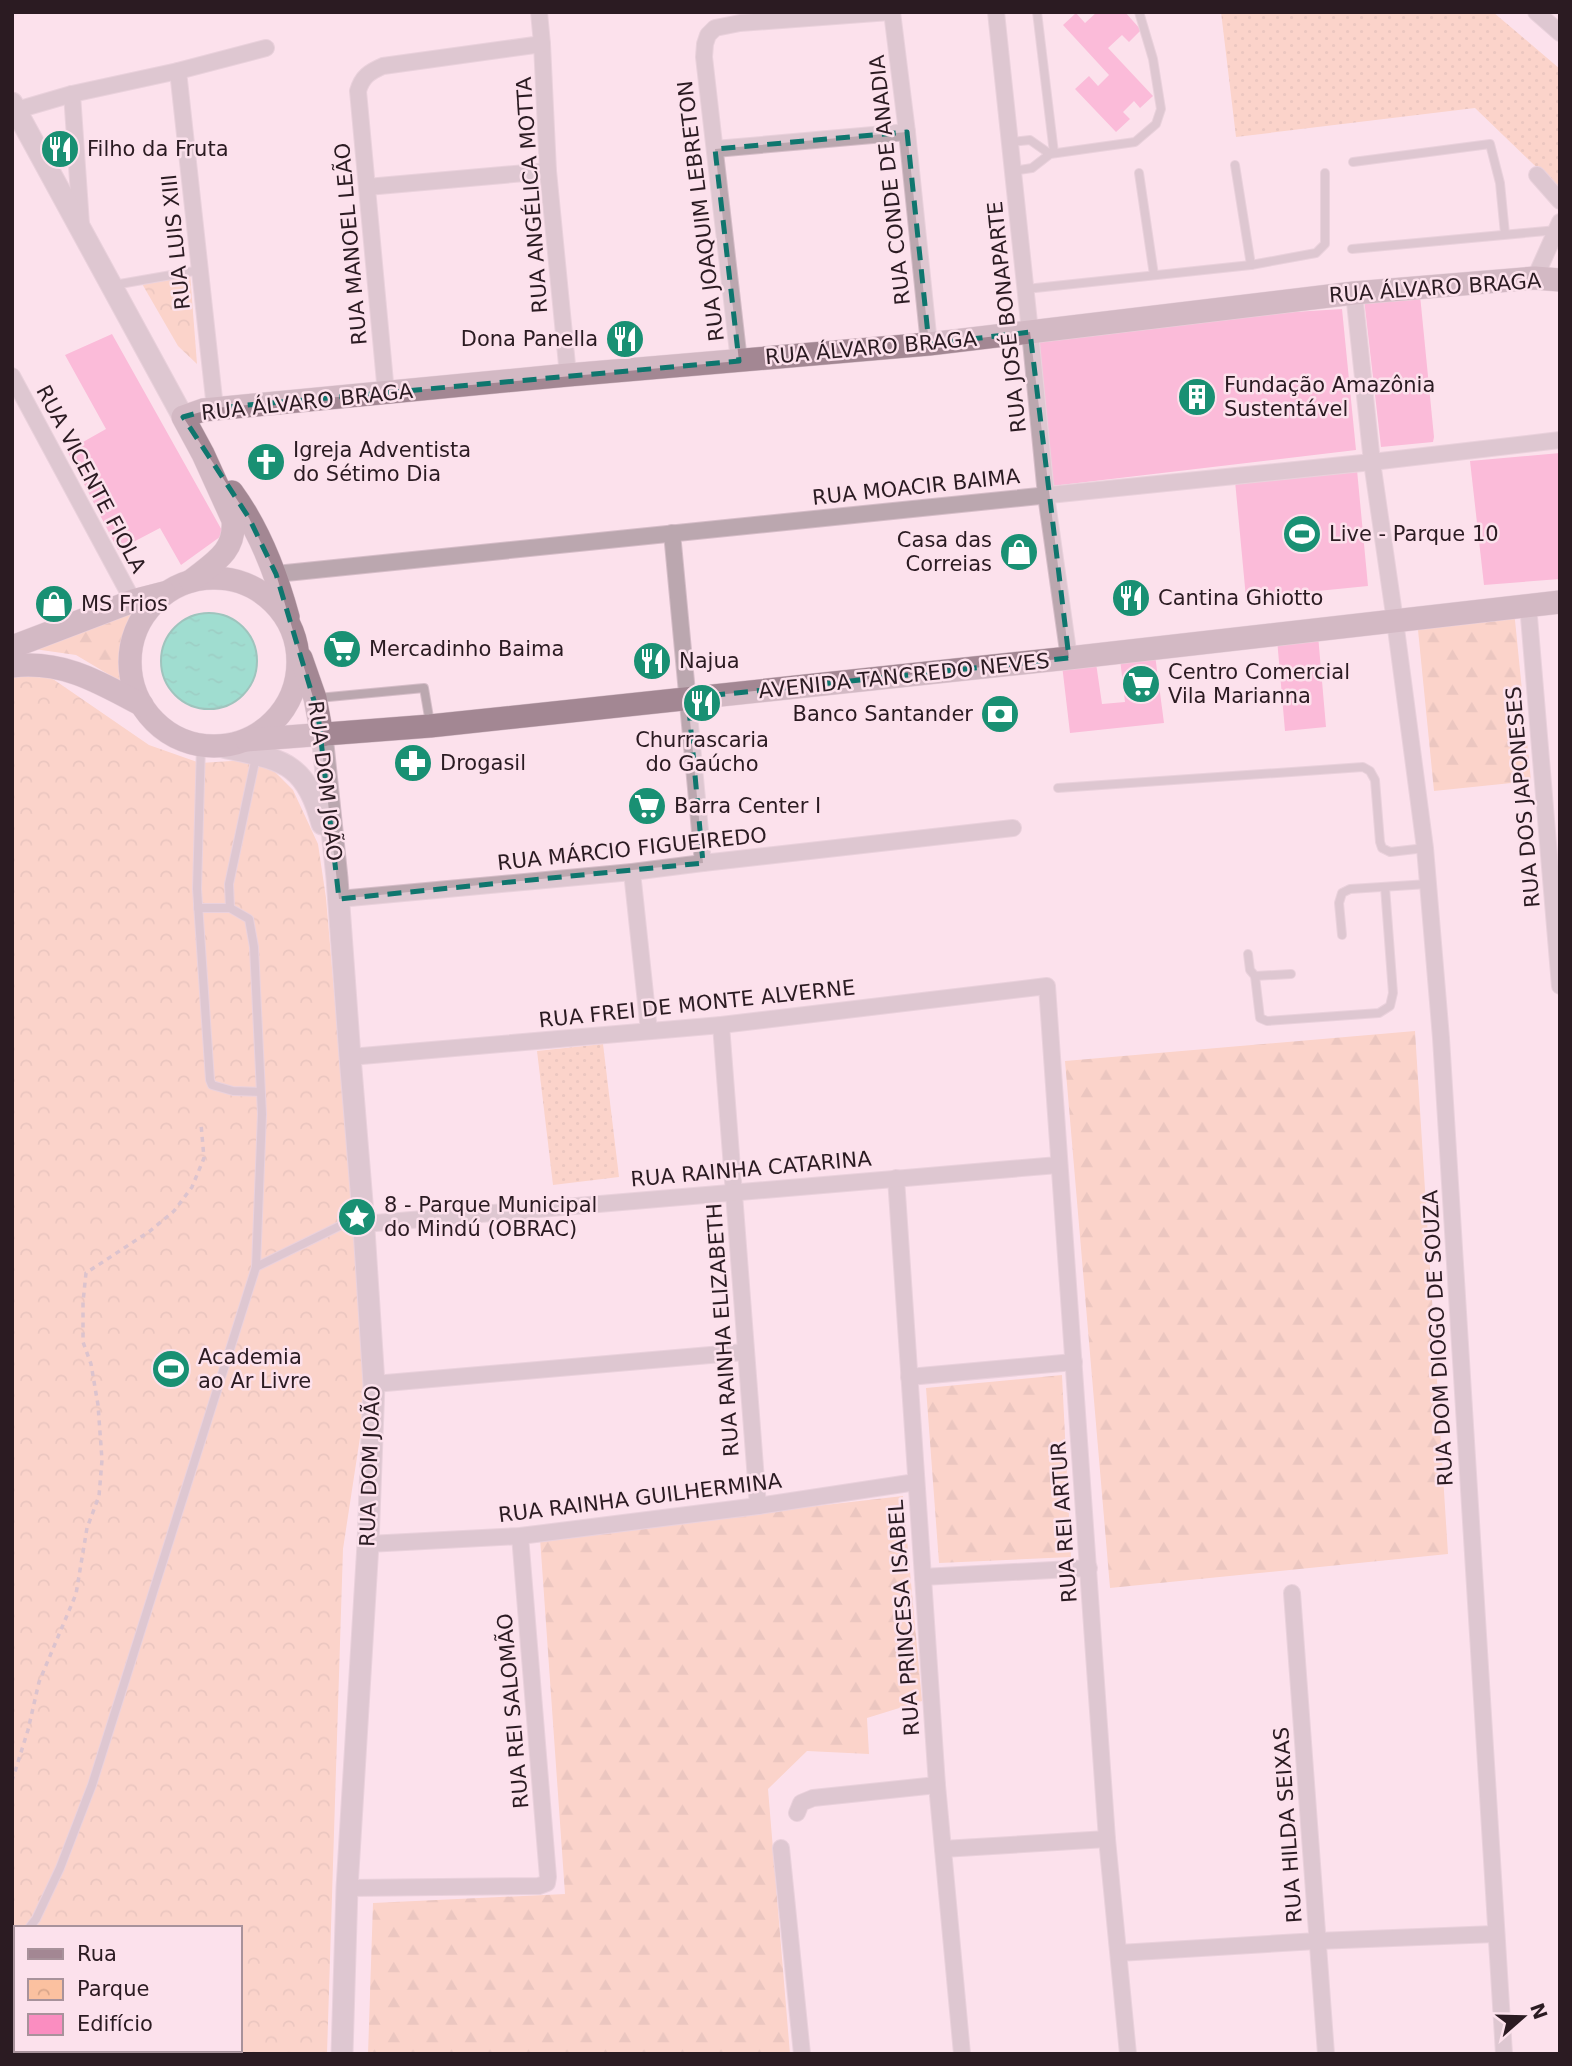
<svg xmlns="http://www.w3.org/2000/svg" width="1572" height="2066" viewBox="0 0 1572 2066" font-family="'DejaVu Sans',sans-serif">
<defs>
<pattern id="grass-dots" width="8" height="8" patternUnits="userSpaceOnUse" patternTransform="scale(1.75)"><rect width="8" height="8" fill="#fbc1a0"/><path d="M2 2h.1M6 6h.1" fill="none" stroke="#d7a58a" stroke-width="1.8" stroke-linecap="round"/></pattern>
<pattern id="forest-firs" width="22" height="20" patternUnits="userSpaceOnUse" patternTransform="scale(1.75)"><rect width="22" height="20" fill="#fbc1a0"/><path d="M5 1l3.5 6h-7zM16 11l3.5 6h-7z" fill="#d7a58a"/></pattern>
<pattern id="park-crowns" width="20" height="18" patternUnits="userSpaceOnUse" patternTransform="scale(1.75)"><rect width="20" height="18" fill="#fbc1a0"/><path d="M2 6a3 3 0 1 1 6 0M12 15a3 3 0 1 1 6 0" fill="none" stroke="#d7a58a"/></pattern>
<pattern id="water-ripples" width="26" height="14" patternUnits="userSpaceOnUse" patternTransform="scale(1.75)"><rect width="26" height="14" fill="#32d7ae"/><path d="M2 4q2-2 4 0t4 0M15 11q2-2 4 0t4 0" fill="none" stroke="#2cb895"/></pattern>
</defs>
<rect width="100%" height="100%" fill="#fce1ec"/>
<g fill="url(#grass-dots)">
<polygon points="1221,12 1493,12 1560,69 1560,175 1557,187 1475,108 1236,137"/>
<polygon points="603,1044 619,1177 553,1185 537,1051"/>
</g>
<g fill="url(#forest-firs)">
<polygon points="145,602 125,634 123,655 128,686 76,655 27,648"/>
<polygon points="1514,610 1531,781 1434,791 1417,620"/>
<polygon points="1415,1031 1448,1554 1110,1588 1065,1061"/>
<polygon points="1062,1375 1071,1557 939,1563 926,1388"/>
<polygon points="903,1496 922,1701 867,1718 869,1754 807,1751 768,1789 790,2054 368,2054 373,1903 565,1894 540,1538"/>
</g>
<g fill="url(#park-crowns)" fill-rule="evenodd">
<polygon points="190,273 197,364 178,346 141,282"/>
<path d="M34,666L149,745L200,763L247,760L270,767L293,790L318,844L326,898L368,1385L343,1549L327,2054H12V669ZM16,1928H240V2050H16Z"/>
</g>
<circle fill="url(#water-ripples)" stroke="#309f84" stroke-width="2" cx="209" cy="661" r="48"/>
<g fill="#fa8dc0">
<polygon points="1097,12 1125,12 1141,30 1129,42 1122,35 1108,48 1153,96 1140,108 1134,101 1123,112 1130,119 1116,132 1075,89 1089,76 1098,86 1109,75 1063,25 1076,13 1085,23"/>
<polygon points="1420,295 1434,437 1433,442 1381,447 1364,299"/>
<polygon points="1342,309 1356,450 1052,486 1037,331 1183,319"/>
<polygon points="112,334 224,534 181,565 160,528 118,550 67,451 106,429 65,355"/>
<polygon points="1560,453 1560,579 1484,585 1470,461"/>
<polygon points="1357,470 1368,586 1246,598 1235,481"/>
<polygon points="1318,635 1326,727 1285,731 1277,639"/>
<polygon points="1155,655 1164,723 1070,733 1062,665 1096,663 1102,704 1125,702 1120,659"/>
</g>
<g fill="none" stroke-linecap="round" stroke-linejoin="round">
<defs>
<g id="service">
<polyline points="1037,12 1054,153"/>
<polyline points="1010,142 1030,140 1050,154"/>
<polyline points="1353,162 1490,144 1500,183 1505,234"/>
<polyline points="1235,165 1251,265"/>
<polyline points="1013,171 1032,168 1050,154 1135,142 1156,124 1161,109 1153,59 1139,12"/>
<polyline points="1139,173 1154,275"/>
<polyline points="1352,249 1557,230"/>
<polyline points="114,285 200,270"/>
<polyline points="1026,289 1251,265 1316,253 1325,244 1325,173"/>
<polyline points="318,698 424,688 430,723"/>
<polyline points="201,745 197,889 210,1080 212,1085 233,1091 260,1092"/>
<polyline points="1058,788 1363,767 1370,771 1375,780 1380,842 1382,848 1390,852 1425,848"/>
<polyline points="198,908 230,908"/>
<polyline points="1342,935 1339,903 1342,893 1350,889 1428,884"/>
<polyline points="1248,954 1250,970 1255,976 1260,1018 1267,1021 1379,1013 1390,1006 1393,993 1385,887"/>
<polyline points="1255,976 1291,974"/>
<polyline points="256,1267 360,1216"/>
<polyline points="29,1928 36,1919 60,1868 92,1785 256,1267 262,1114 254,947 249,919 230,908 229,884 256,757"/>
<polyline points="12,1949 16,1945"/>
</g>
<g id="minor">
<polyline points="539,12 542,44 548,171 568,375"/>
<polyline points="892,12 907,132 929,344"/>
<polyline points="996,12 1030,332 1046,495 1069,658"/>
<polyline points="1536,12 1560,33"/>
<polyline points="178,71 215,408"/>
<polyline points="72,94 81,224"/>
<polyline points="17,110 72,94 178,71 266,48"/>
<polyline points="715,149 907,132"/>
<polyline points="1537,175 1560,201"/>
<polyline points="367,187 548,171"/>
<polyline points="1535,278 1560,222"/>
<polyline points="1354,293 1372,462 1395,621 1425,848 1441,1038 1504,2054"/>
<polyline points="739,361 704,57 705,44 708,35 715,28 740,23 890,12"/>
<polyline points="12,376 133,601"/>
<path d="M386,393L358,91C362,77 369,72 383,66L542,44"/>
<polyline points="672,533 703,863"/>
<polyline points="276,574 1372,462 1560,440"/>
<polyline points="1528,605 1560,986"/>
<polyline points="632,872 649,1031"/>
<polyline points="339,899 632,872 703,863 1013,828"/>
<polyline points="721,1025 758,1506"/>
<polyline points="350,1057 721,1025 1047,986 1107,1839 1128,2054"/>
<polyline points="896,1178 937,1785 962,2054"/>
<polyline points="364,1224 1058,1165"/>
<polyline points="909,1377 1074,1362"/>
<polyline points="374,1384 745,1352"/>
<polyline points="368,1544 520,1536 758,1506 916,1482"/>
<polyline points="923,1577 1089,1568"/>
<polyline points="1292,1593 1326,2054"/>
<polyline points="797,1813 801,1803 813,1798 937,1785"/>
<polyline points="781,1848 802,2054"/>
<polyline points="943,1849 1107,1839"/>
<polyline points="347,1888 539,1886 547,1883 548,1877 520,1536"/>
<polyline points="1119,1953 1317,1941 1495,1934"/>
</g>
<g id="tertiary">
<polyline points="12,103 183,417"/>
<polyline points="322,735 337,878 350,1057 363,1214 374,1384 368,1544 347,1888 342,2054"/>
<path d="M219,746C278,760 305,758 322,824"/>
</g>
<g id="secondary">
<path d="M232,492C259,529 276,573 288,617"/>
<circle cx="214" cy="662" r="84"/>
<path d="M191,581C213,563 236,552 233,520L203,454L183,417L203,410L568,375L929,344L1354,293L1535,278L1560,280"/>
<polyline points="12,647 133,601 164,593"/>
<polyline points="301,658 315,698 322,735"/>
<path d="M12,666C63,660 99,682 142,705"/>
<polyline points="247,740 430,726 1069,658 1560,602"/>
</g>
</defs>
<use href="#service" stroke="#d6bdc8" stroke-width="10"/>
<use href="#minor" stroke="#d6bdc8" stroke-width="18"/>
<use href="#tertiary" stroke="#d6bdc8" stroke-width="23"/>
<use href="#secondary" stroke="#d6bdc8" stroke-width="24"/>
<polyline stroke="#b59ea8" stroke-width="3.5" stroke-dasharray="5 5" stroke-linecap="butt" points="12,1781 28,1730 39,1682 76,1594 87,1528 99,1496 102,1460 98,1405 91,1364 83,1342 83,1302 86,1273 150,1231 174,1211 192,1187 204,1158 201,1124"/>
<use href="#service" stroke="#bba7af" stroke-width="8"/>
<use href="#minor" stroke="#bba7af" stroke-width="16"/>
<use href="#tertiary" stroke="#bba7af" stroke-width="21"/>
<use href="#secondary" stroke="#a38793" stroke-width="23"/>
</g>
<path d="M0 0H1572V2066H0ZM907,132L929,344L1030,332L1069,658L688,698L703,863L339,899L318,714L276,574L249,518L183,417L215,408L739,361L715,149Z" fill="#fce1ec" fill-opacity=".55" fill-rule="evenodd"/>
<path fill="none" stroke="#0f766e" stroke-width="5" stroke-dasharray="14 9" stroke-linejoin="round" d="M907,132L929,344L1030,332L1069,658L688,698L703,863L339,899L318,714L276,574L249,518L183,417L215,408L739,361L715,149Z"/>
<defs>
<symbol id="restaurant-disc" viewBox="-11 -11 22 22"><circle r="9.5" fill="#199073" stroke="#fce1ec"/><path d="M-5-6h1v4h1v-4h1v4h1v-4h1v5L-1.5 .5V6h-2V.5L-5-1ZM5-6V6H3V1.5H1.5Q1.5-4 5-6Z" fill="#fff"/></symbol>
<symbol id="building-disc" viewBox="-11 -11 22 22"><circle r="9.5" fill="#199073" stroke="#fce1ec"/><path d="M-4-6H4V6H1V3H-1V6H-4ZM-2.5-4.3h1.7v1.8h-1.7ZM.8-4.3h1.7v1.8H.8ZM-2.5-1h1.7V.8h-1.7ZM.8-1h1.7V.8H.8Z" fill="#fff"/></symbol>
<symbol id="church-disc" viewBox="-11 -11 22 22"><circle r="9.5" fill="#199073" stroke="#fce1ec"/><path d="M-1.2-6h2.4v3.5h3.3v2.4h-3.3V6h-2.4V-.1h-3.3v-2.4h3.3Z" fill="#fff"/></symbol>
<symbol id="stadium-disc" viewBox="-11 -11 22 22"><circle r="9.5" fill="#199073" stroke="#fce1ec"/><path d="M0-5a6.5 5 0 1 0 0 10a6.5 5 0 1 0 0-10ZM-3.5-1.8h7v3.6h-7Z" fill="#fff"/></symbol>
<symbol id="shop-disc" viewBox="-11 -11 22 22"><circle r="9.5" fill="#199073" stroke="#fce1ec"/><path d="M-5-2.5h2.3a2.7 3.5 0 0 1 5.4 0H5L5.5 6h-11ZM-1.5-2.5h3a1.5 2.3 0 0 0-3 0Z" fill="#fff"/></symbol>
<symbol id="supermarket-disc" viewBox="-11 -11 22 22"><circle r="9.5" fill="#199073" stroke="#fce1ec"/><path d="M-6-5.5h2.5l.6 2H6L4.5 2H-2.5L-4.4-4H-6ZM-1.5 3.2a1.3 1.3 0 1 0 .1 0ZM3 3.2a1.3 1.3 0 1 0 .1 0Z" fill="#fff"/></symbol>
<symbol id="bank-disc" viewBox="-11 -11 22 22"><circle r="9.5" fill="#199073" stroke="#fce1ec"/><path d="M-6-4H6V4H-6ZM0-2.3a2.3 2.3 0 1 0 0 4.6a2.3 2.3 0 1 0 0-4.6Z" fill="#fff"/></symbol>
<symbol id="pharmacy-disc" viewBox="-11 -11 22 22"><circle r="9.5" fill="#199073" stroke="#fce1ec"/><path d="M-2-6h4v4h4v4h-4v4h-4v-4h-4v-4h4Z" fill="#fff"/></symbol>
<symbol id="sight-disc" viewBox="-11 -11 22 22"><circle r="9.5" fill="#199073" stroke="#fce1ec"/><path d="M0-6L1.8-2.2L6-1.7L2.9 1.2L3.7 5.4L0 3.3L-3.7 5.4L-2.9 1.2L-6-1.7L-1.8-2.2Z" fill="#fff"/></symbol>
</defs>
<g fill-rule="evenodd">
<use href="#restaurant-disc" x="38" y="127" width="44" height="44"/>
<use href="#restaurant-disc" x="603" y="317" width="44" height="44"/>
<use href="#building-disc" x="1175" y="375" width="44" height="44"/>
<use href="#church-disc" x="244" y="440" width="44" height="44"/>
<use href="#stadium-disc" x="1280" y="512" width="44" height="44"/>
<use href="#shop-disc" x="997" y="530" width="44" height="44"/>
<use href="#restaurant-disc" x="1109" y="576" width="44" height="44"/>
<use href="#shop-disc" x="32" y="582" width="44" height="44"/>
<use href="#supermarket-disc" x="320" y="627" width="44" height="44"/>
<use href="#restaurant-disc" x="630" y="639" width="44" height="44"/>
<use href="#supermarket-disc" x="1119" y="662" width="44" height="44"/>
<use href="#restaurant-disc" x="680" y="681" width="44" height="44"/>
<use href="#bank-disc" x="978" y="692" width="44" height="44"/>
<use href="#pharmacy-disc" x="391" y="741" width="44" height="44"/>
<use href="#supermarket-disc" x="625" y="784" width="44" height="44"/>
<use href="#sight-disc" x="335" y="1195" width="44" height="44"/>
<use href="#stadium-disc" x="149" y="1347" width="44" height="44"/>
</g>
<g text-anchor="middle" stroke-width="5" stroke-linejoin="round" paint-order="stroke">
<g font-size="21" fill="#2b1b22" stroke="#fce1ec" text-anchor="start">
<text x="87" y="156">Filho da Fruta</text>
<text x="598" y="346" text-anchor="end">Dona Panella</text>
<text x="1224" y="392">Fundação Amazônia<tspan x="1224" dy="24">Sustentável</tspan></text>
<text x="293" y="457">Igreja Adventista<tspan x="293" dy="24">do Sétimo Dia</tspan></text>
<text x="1329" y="541">Live - Parque 10</text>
<text x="992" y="547" text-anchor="end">Casa das<tspan x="992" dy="24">Correias</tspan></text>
<text x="1158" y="605">Cantina Ghiotto</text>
<text x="81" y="611">MS Frios</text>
<text x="369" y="656">Mercadinho Baima</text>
<text x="679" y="668">Najua</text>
<text x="1168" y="679">Centro Comercial<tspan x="1168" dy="24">Vila Marianna</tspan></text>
<text x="973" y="721" text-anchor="end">Banco Santander</text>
<text x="702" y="747" text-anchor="middle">Churrascaria<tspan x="702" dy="24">do Gaúcho</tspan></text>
<text x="440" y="770">Drogasil</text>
<text x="674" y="813">Barra Center I</text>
<text x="384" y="1212">8 - Parque Municipal<tspan x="384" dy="24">do Mindú (OBRAC)</tspan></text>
<text x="198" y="1364">Academia<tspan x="198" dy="24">ao Ar Livre</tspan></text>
</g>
<g font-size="21" fill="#2b1b22" stroke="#fce1ec">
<text transform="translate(890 180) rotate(-96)" y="7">RUA CONDE DE ANADIA</text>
<text transform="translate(532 195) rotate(-94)" y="7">RUA ANGÉLICA MOTTA</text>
<text transform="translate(701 211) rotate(-97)" y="7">RUA JOAQUIM LEBRETON</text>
<text transform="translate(176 242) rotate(-96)" y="7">RUA LUIS XIII</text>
<text transform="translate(351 244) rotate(-95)" y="7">RUA MANOEL LEÃO</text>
<text transform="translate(1435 288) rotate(-4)" y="7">RUA ÁLVARO BRAGA</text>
<text transform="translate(1007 317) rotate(-96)" y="7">RUA JOSÉ BONAPARTE</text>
<text transform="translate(871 348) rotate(-5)" y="7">RUA ÁLVARO BRAGA</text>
<text transform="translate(307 402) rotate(-6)" y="7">RUA ÁLVARO BRAGA</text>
<text transform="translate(91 479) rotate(62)" y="7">RUA VICENTE FIOLA</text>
<text transform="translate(916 487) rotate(-6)" y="7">RUA MOACIR BAIMA</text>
<text transform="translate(904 676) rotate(-6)" y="7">AVENIDA TANCREDO NEVES</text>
<text transform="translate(325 781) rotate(83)" y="7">RUA DOM JOÃO</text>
<text transform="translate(1523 797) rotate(-95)" y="7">RUA DOS JAPONESES</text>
<text transform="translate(632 849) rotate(-6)" y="7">RUA MÁRCIO FIGUEIREDO</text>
<text transform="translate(697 1004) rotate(-6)" y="7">RUA FREI DE MONTE ALVERNE</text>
<text transform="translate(751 1169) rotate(-5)" y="7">RUA RAINHA CATARINA</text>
<text transform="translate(723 1330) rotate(-94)" y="7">RUA RAINHA ELIZABETH</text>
<text transform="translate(1438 1338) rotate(-93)" y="7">RUA DOM DIOGO DE SOUZA</text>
<text transform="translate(370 1466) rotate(-88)" y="7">RUA DOM JOÃO</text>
<text transform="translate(640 1498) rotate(-7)" y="7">RUA RAINHA GUILHERMINA</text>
<text transform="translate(1064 1522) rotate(-94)" y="7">RUA REI ARTUR</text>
<text transform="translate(904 1618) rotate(-94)" y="7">RUA PRINCESA ISABEL</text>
<text transform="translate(513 1711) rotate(-95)" y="7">RUA REI SALOMÃO</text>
<text transform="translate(1288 1825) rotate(-94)" y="7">RUA HILDA SEIXAS</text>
</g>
</g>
<rect width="1572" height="2066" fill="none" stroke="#2b1b22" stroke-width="28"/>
<rect x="14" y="1926" width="228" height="126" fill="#fce1ec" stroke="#a8929b" stroke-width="2"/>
<rect x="28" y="1949" width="35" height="10" fill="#a38793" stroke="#a8929b" stroke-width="2"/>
<text x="77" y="1961" font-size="21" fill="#2b1b22">Rua</text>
<rect x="28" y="1979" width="35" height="21" fill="url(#park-crowns)" stroke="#a8929b" stroke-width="2"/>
<text x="77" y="1996" font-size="21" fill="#2b1b22">Parque</text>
<rect x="28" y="2014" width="35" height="21" fill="#fa8dc0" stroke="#a8929b" stroke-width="2"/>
<text x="77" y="2031" font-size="21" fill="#2b1b22">Edifício</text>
<g transform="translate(1523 2017) rotate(70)" stroke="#fce1ec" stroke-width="5" paint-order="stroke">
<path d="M0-5L12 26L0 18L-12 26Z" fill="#2b1b22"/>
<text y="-10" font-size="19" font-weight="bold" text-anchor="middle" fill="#2b1b22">N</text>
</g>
</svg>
